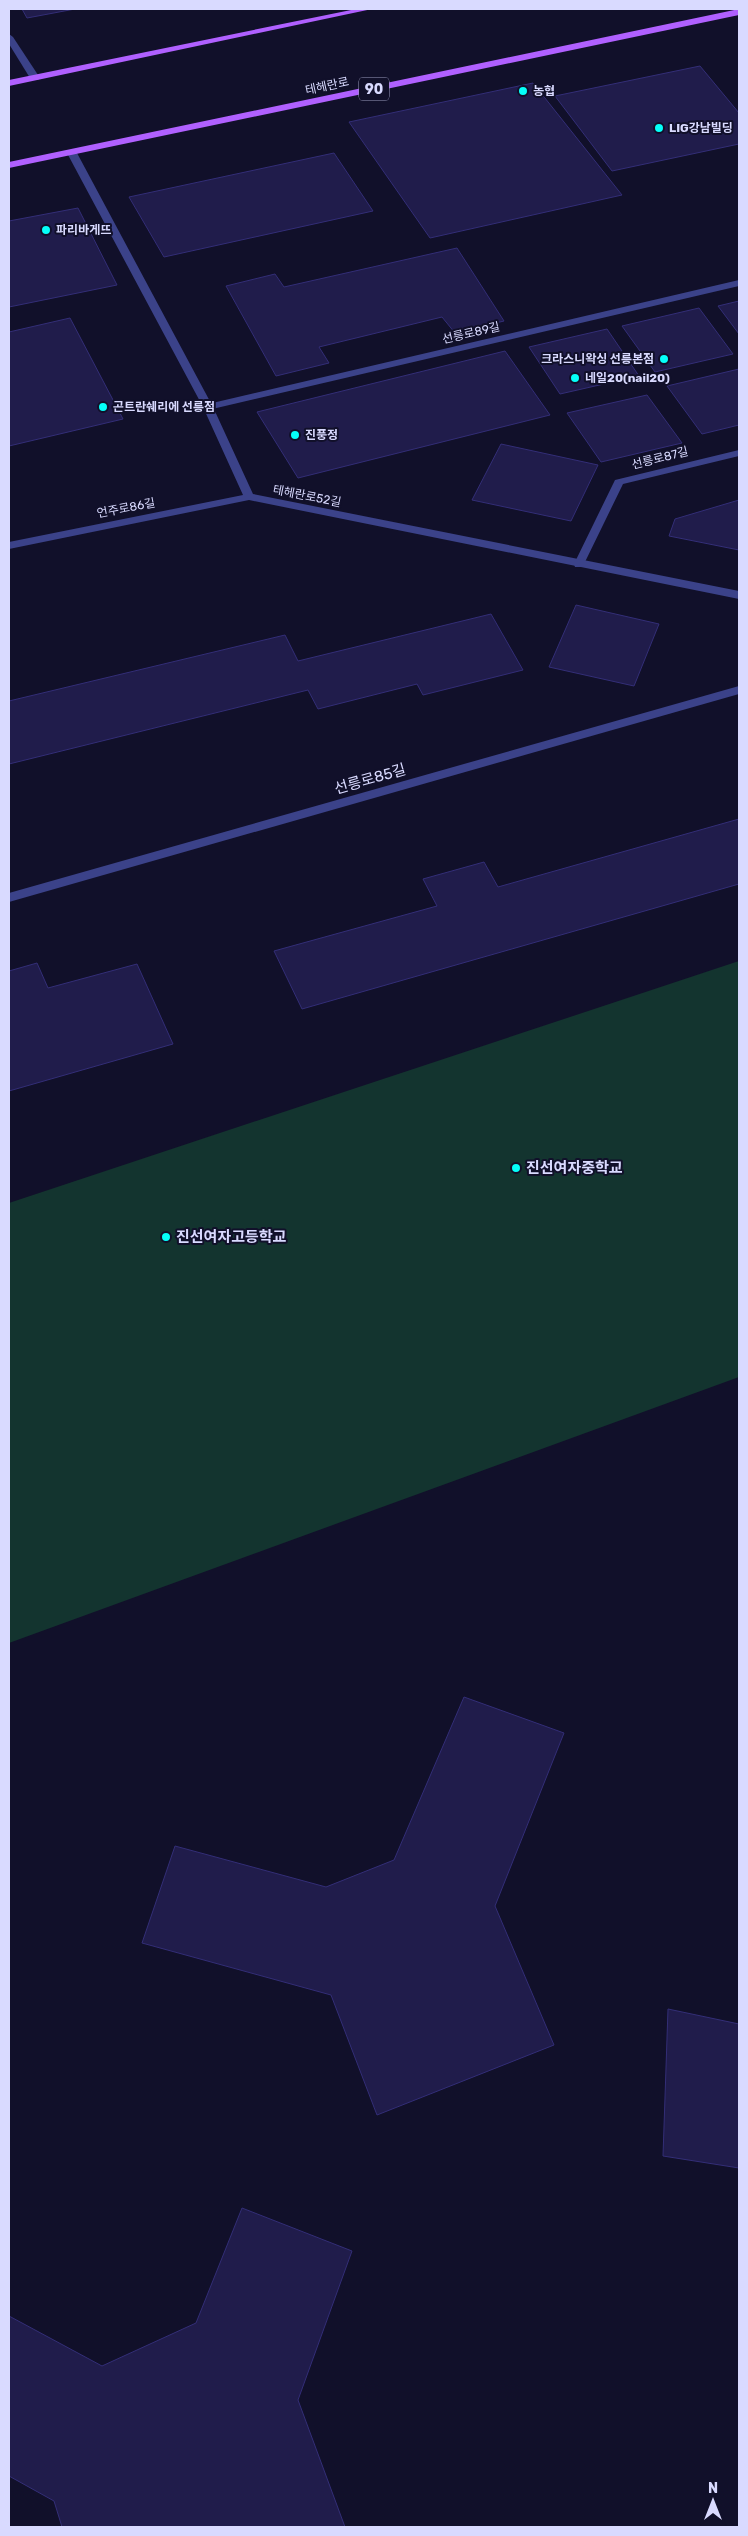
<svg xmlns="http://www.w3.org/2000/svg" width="748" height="2536" viewBox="0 0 748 2536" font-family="Rubik,'Noto Sans KR',sans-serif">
<rect width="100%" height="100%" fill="#11102a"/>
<polygon fill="#13342f" points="739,961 739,1377 9,1643 9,1203"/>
<g fill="#201c4b" stroke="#332e77">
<polygon points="22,9 75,9 27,18"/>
<polygon points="700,66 739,113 739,144 612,171 555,96"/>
<polygon points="533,83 622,195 430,238 349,122"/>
<polygon points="334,153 373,211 164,257 129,197"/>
<polygon points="78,208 117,285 9,307 9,221"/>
<polygon points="457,248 504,321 455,333 442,317 319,347 329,363 276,376 226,286 275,274 284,287"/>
<polygon points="739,301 739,334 718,306"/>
<polygon points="699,308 733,354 655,372 622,326"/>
<polygon points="70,318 123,419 9,446 9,332"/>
<polygon points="607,329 639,376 560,394 529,347"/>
<polygon points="505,351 550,415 298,478 257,412"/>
<polygon points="739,369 739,425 702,434 667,386"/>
<polygon points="647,395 682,443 601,462 567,413"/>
<polygon points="501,444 598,465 571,521 472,500"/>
<polygon points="739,500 739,550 669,536 675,519"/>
<polygon points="576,605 659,624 634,686 549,667"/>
<polygon points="491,614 523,670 423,695 417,684 318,709 308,690 9,764 9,701 285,635 298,661"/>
<polygon points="739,819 739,884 302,1009 274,951 437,906 423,879 484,862 498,887"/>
<polygon points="37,963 48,988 137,964 173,1044 9,1091 9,971"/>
<polygon points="464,1697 564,1733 495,1906 554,2045 377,2115 331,1995 142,1943 175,1846 326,1887 394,1860"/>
<polygon points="668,2009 739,2024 739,2168 663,2156"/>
<polygon points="242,2208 352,2251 298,2400 345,2527 62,2527 54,2501 9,2476 9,2316 102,2366 196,2323"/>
</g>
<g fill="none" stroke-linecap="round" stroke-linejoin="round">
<g fill="#3b4289" fill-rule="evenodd">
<polygon points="739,280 739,286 208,410 203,407 208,404"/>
<polygon points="739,450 739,456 623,484 584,564 583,567 575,567 574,564 615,480"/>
</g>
<g fill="#3b4289" fill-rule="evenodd">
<polygon points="9,34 13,37 40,78 38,80 30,78 9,44"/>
<polygon points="72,150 77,153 213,407 253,494 739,591 739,599 249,500 9,549 9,542 243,495 203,407 67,153"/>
<polygon points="739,686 739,694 9,902 9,893"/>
</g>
<g fill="#b060ff" fill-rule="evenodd">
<polygon points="356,9 372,9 9,86 9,80"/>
<polygon points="739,9 739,15 9,168 9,162"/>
</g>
</g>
<g fill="#05fff9" stroke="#11102a" stroke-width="2">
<circle cx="523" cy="91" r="5"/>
<circle cx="659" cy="128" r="5"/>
<circle cx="46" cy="230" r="5"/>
<circle cx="664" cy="359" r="5"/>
<circle cx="575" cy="378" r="5"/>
<circle cx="103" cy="407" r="5"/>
<circle cx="295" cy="435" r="5"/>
<circle cx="516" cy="1168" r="5"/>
<circle cx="166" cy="1237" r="5"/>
</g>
<g text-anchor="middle" stroke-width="4" stroke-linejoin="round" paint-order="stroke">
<g font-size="12" fill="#d9daff" stroke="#11102a">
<text transform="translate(327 86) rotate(-12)" y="4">테헤란로</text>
<text transform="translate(471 333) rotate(-13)" y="4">선릉로89길</text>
<text transform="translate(660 458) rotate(-14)" y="4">선릉로87길</text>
<text transform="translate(307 496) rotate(11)" y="4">테헤란로52길</text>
<text transform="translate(126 508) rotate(-11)" y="4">언주로86길</text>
</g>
<g font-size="12" font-weight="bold" fill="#d9daff" stroke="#11102a" text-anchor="start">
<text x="533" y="95">농협</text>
<text x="669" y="132">LIG강남빌딩</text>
<text x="56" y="234">파리바게뜨</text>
<text x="654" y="363" text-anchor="end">크라스니왁싱 선릉본점</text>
<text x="585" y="382">네일20(nail20)</text>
<text x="113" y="411">곤트란쉐리에 선릉점</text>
<text x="305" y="439">진풍정</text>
</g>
<rect fill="#11102a" stroke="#9d9dbf" stroke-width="1" x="359" y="77.5" width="30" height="23" rx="4"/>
<g font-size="14" font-weight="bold" fill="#d9daff">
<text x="374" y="94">90</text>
</g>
<g font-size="15" fill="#d9daff" stroke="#11102a">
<text transform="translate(370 779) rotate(-16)" y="5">선릉로85길</text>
</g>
<g font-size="15" font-weight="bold" fill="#d9daff" stroke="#11102a" text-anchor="start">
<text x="526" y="1173">진선여자중학교</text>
<text x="176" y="1242">진선여자고등학교</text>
</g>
</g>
<rect width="748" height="2536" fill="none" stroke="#d9daff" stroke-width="20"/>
<g transform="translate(713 2501)" stroke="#11102a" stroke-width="4" paint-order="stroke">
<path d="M0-4L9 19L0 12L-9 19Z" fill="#d9daff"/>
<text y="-8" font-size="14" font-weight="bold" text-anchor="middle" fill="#d9daff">N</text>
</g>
</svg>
